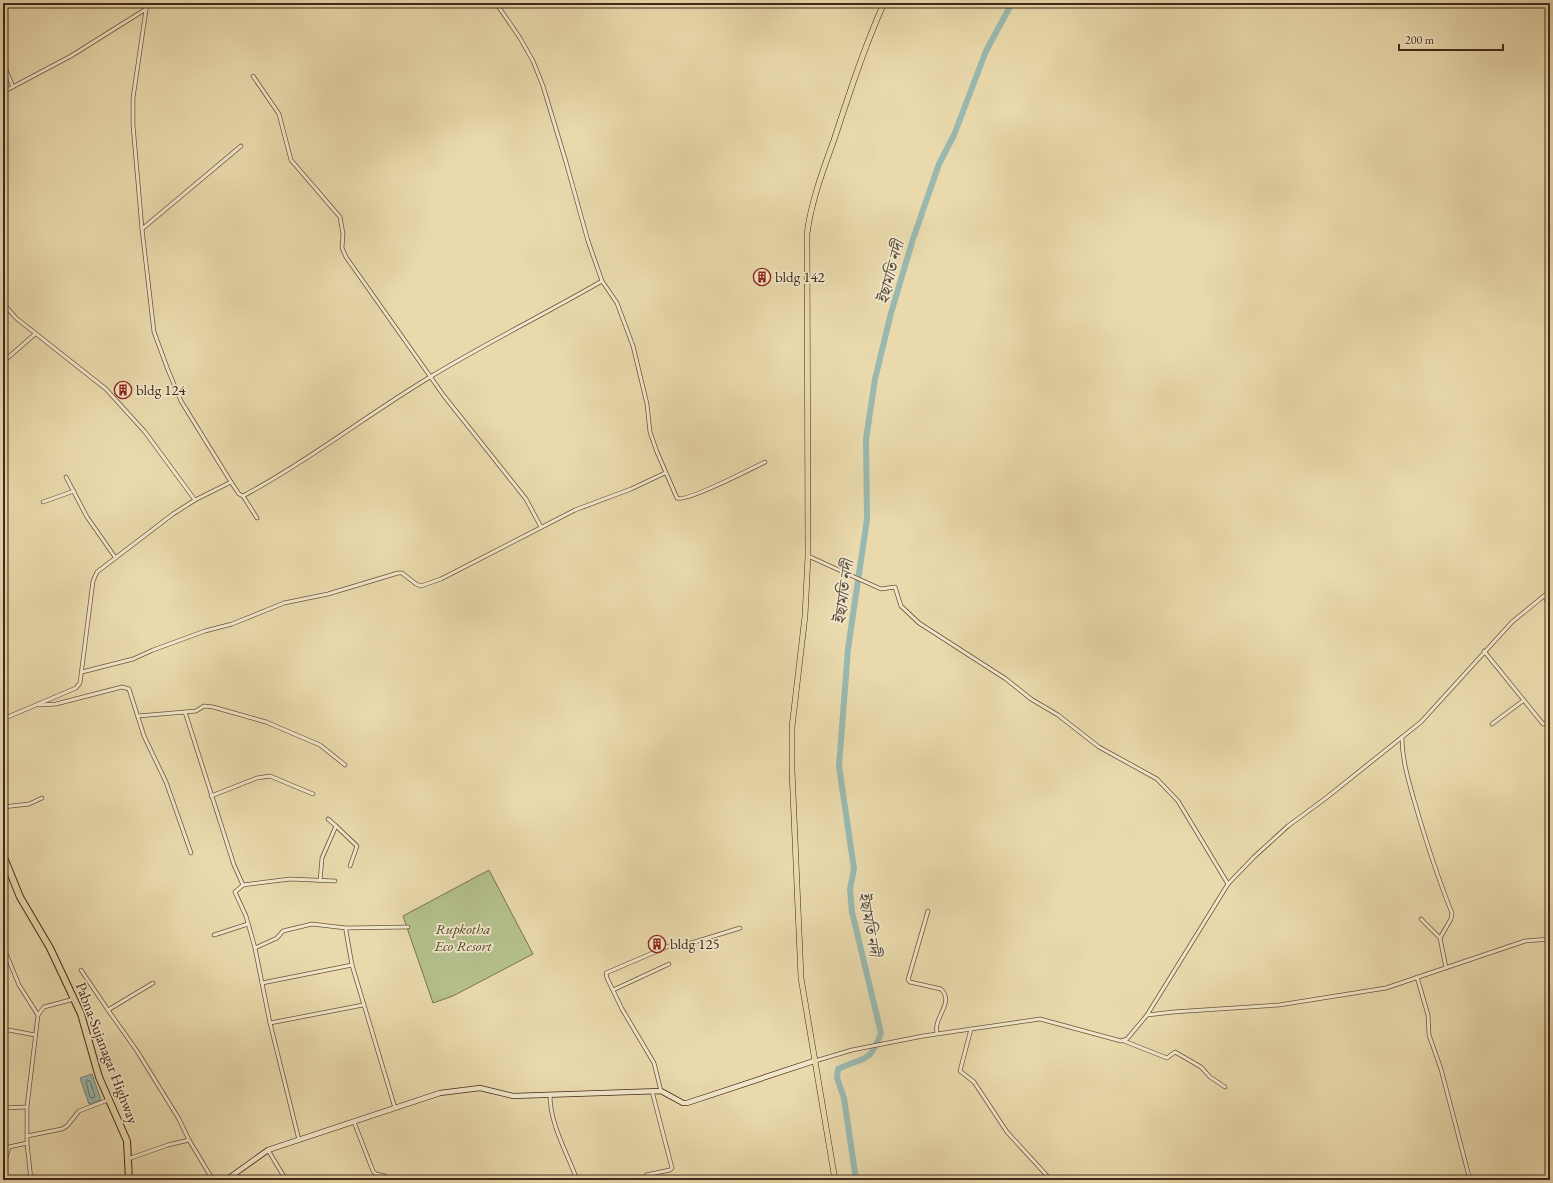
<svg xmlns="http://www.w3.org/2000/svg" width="1553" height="1183" viewBox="0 0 1553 1183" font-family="'EB Garamond','Noto Serif Bengali',serif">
<rect width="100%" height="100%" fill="#e9d9ac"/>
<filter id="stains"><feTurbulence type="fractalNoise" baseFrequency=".005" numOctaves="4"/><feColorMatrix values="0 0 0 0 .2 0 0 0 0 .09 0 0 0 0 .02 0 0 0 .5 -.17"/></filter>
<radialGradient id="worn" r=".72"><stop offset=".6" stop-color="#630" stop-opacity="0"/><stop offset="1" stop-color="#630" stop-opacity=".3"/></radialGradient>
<polygon fill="#b4c08c" stroke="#7a7453" points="489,870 533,954 453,996 433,1003 403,916"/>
<polygon fill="#99b9b0" stroke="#757f74" points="92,1074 101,1100 89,1104 80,1078"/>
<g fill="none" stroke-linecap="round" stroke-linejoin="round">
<polygon stroke="#6c7165" stroke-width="1" points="87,1080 90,1081 95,1096 94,1098 90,1097 86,1082"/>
<path stroke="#99b9b0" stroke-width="6" d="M856,1180L844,1098L837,1078L838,1069C865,1056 869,1065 881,1033L852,912L850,889L854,869L839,766L848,649L867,519L866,439L875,379L891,313L913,239L939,164L954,135L986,51L1012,3"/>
<defs>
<g id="street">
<polyline points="147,3 133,98 133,125 142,229 154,332 168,370 181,401 231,482 239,494 243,496 257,518"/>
<path d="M496,3L520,38L533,61L543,86L566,162L588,241L602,281L617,303L633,346L647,404L650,432L657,452L677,498C685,503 753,468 765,462"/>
<polyline points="3,62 13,87"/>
<polyline points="253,76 279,114 291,160 340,217 343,234 342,248 346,257 444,396 526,499 541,527"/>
<polyline points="3,92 71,56 146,9"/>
<polyline points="142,229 241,146"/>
<polyline points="3,303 16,318 106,389 145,432 195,500"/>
<polyline points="3,362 35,334"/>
<polyline points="66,477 87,517 115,557"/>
<path d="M243,496C308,461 367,415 430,377C486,343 545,314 602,281"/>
<polyline points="43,502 74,491"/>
<polyline points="808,556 881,589 895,587 901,606 919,623 1006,679 1031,699 1058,715 1099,747 1157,779 1178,801 1228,884"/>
<polyline points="1544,596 1550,605"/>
<polyline points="1484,651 1543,724 1550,721"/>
<polyline points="82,672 133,659 153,650 205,631 232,624 284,603 328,594 398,573 402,573 416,584 421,586 441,579 575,510 631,489 665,473"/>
<polyline points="39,705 56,704 122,687 129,689 144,736 166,782 191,853"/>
<polyline points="185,712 196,711 204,706 213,707 266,722 320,745 345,765"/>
<polyline points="138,716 185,712 234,865 243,885 235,892 246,916 255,948 270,1023 299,1140"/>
<polyline points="3,719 76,688 80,683 93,581 97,572 173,514 195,500 231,482"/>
<polyline points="1492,724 1524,700"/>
<path d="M1402,737C1402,759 1408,779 1414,800C1425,838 1437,876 1452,913L1451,919L1440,938L1446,968"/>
<polyline points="211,796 257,778 270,776 313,794"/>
<polyline points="3,807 29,804 42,798"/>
<polyline points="336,826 357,846 350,866"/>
<polyline points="320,881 322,858 336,826 328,819"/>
<polyline points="243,885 290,879 335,881"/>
<path d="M928,911L908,980L910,982L941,989C955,1003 933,1017 937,1033"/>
<polyline points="1421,919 1440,938"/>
<polyline points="214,935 248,924"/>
<polyline points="3,946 19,985 38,1015 27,1107 27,1143 31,1180"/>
<polyline points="255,948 277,938 283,931 312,924 346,928"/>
<polyline points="81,970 108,1010"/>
<polyline points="1417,977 1428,1015 1429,1035 1441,1069 1470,1180"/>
<polyline points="153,983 108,1010 137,1051 179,1119 189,1140 213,1180"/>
<polyline points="262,983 352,965"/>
<polyline points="613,990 669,964"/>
<polyline points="38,1015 44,1007 74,999"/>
<polyline points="1147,1015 1228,884 1254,857 1288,826 1326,798 1421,722 1512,622 1550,591"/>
<polyline points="270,1023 363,1005"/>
<polyline points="3,1029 35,1035"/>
<polyline points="971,1029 960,1071 974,1082 1007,1132 1051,1180"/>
<polyline points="1124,1041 1167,1058 1175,1052 1201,1067 1210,1077 1225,1087"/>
<polyline points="815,1061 852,1050 923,1036 1040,1019 1121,1041 1127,1039 1147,1015 1173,1012 1279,1005 1386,988 1525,941 1550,939"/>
<polyline points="661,1091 654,1063 622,1009 607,978 606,973 669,946 688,944 740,928"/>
<path d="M550,1095C550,1125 567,1152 577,1180"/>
<polyline points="3,1108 27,1107"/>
<polyline points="395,1108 352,965 346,931 346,928 408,927"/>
<polyline points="354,1122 373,1171 376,1174 385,1176 388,1180"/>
<polyline points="27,1136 62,1129 67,1126 79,1111 108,1100"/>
<polyline points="268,1150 286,1180"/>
<polyline points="128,1159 168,1145 189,1140"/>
<polyline points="3,1161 6,1158 9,1147 27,1143"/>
<polyline points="646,1175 670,1170 672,1168 652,1091"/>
</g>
<polyline id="secondary" points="226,1180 268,1150 440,1093 480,1088 513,1096 661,1091 683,1103 687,1103 814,1061"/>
<path id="primary" d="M835,1180L801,978L792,770V727L805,616L808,556L807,234C811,202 823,170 834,140C849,94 864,48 884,3"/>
<polyline id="highway" points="3,855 20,897 50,948 81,1014 99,1077 127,1141 129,1180"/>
</defs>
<use href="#street" stroke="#6a553e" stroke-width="4.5"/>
<use href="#secondary" stroke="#3f291a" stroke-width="6"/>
<use href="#primary" stroke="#3f291a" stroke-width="6"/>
<use href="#highway" stroke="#3f291a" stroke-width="8"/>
<use href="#street" stroke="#f1e6c9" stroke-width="3"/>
<use href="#secondary" stroke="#f1e6c9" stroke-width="4.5"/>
<use href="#primary" stroke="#e9d9ac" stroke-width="5"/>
<use href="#highway" stroke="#e9d9ac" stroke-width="6"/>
</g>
<defs>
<symbol id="building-ring" viewBox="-11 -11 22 22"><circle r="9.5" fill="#f1e6c9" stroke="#8f2418" stroke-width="1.5"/><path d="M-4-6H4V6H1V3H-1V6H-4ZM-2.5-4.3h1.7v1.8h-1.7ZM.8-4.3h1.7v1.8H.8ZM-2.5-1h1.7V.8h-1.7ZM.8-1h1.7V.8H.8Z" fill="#8f2418"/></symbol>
</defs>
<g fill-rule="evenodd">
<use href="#building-ring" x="752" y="267" width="20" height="20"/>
<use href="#building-ring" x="113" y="380" width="20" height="20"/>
<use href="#building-ring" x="647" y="934" width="20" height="20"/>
</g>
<g text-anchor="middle" stroke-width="3.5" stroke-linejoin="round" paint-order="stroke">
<g font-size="15" fill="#3f291a" stroke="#f1e6c9" text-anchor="start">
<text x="775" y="282">bldg 142</text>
<text x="136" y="395">bldg 124</text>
<text x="670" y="949">bldg 125</text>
</g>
<g font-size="15" font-style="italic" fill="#564731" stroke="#f1e6c9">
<text x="463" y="934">Rupkotha<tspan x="463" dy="17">Eco Resort</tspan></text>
</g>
<g font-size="15" fill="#3f291a" stroke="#f1e6c9">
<text transform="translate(107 1053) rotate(69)" y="5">Pabna-Sujanagar Highway</text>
</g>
<g font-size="16" font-style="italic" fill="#564d40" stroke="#f1e6c9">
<text transform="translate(890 272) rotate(-75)" y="6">ইছামতি নদী</text>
<text transform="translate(843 592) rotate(-82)" y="6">ইছামতি নদী</text>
<text transform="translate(870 924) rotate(80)" y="6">ইছামতি নদী</text>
</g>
</g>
<rect width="1553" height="1183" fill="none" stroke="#e9d9ac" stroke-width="16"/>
<rect x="4" y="4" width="1545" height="1175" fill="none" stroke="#3f291a" stroke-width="2"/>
<rect x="8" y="8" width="1537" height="1167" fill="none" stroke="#3f291a"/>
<path d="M1399 44v6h104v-6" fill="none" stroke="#3f291a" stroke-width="2"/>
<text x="1405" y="44" font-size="12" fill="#3f291a" stroke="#f1e6c9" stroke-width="3" paint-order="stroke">200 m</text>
<rect width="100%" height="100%" filter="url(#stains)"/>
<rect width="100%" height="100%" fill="url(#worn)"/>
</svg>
